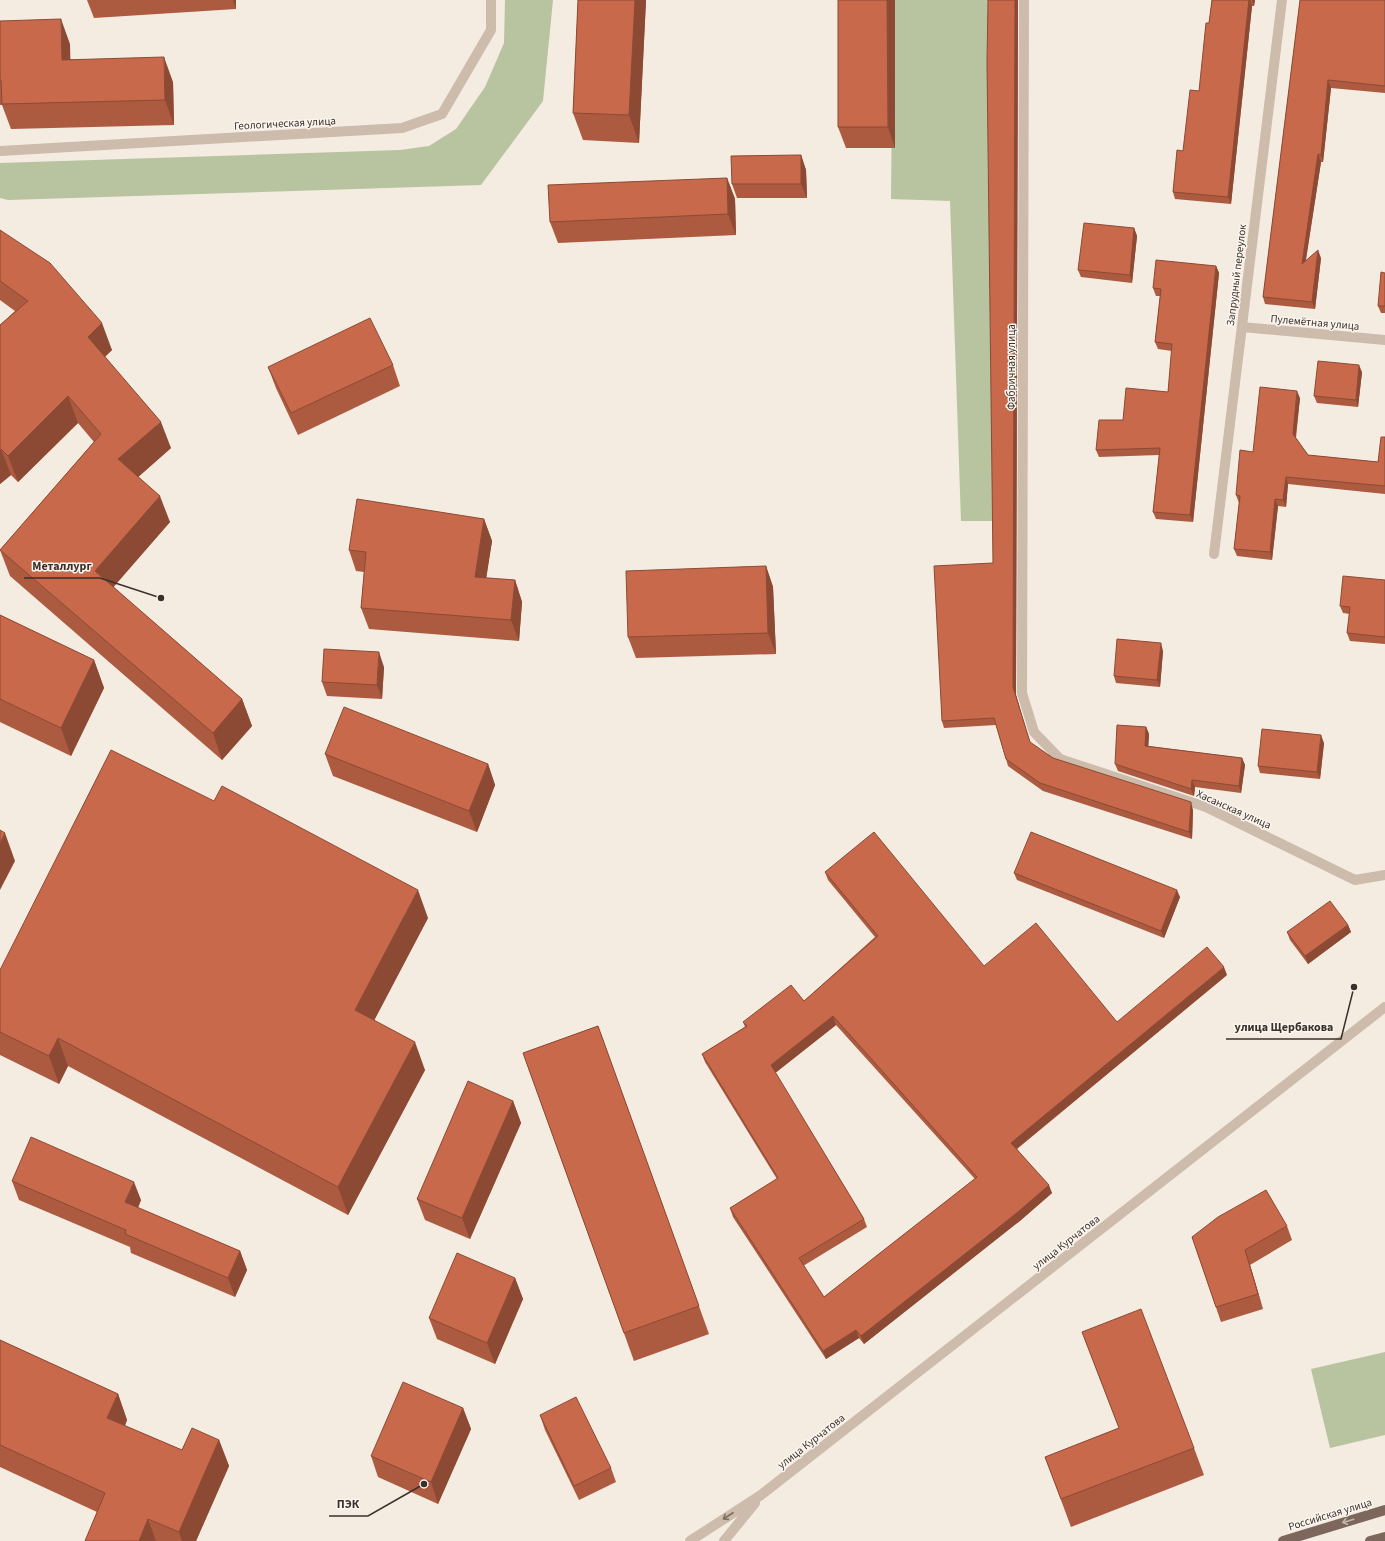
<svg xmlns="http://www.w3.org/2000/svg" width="1385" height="1541" viewBox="0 0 1385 1541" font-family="'Source Sans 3',sans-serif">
<rect width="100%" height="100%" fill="#f4ebe1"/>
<g fill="#b8c4a0">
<polygon points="505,0 553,0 543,101 481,185 8,200 0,198 0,163 400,150 429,146 456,129 485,87 504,43"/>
<polygon points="893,0 990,0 992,521 961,521 950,201 891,199"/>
<polygon points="1385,1352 1385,1435 1330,1448 1311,1369"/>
</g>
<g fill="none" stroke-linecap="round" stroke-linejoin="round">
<g stroke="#cdbbac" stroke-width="10">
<polyline points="1024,0 1022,693 1034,732 1060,759 1206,807 1355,880 1385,875"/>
<polyline points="0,151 402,128 442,114 491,30 491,0"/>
<polyline points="1242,327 1385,340"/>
<polyline points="1214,554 1282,0"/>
<polyline points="690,1541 761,1495 1385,1007"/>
<polyline points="724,1541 755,1503"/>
</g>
<g stroke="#7d675c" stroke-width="10">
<polyline points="1283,1541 1385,1510"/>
<polyline points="1370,1541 1385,1537"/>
</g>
</g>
<g fill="#ac5a40" fill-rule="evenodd">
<polygon points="87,0 236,0 236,9 94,18"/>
<polygon points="578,0 646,0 639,143 583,140 573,113"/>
<polygon points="838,0 895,0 895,148 846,148 838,127"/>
<polygon points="988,0 1018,0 1016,695 1030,743 1053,758 1193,810 1192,839 1043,791 1008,766 1006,759 996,725 944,728 942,721 993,563"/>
<polygon points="1212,0 1255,0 1254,6 1252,6 1231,204 1175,199 1173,192 1199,91 1209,23"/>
<polygon points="1300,0 1385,0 1385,93 1331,88 1323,162 1321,162 1306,260 1321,258 1315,309 1265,304 1263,297"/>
<polygon points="0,21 70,44 70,59 173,82 174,125 11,129 2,105 0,105"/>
<polygon points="801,155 806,170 807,198 737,198 732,184"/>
<polygon points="727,178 735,199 736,235 558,243 550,222"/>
<polygon points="1134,228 1137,236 1132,283 1081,277 1078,270"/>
<polygon points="0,230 112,350 105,357 171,448 138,477 170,522 113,587 242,699 252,726 222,760 10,576 0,550 94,442 78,423 18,482 11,475 0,484 0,325 15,311 0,300"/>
<polygon points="1216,266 1219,273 1193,522 1156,519 1153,512 1159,455 1099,457 1096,450 1123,420 1168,392 1172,351 1158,349 1155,342 1160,296 1156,296 1153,288"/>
<polygon points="1385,273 1385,313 1381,313 1378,306"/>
<polygon points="393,365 400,386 298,435 276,388 268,367"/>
<polygon points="1362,372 1358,407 1317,403 1314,396"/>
<polygon points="1300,398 1296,438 1308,455 1378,462 1385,437 1385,494 1288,484 1286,507 1278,506 1272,560 1237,556 1234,549 1239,503 1236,495 1253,452"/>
<polygon points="484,519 492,541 486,578 515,580 522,602 519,641 369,629 361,608 364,572 356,571 349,550"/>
<polygon points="766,566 773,587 776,654 636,658 628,637"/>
<polygon points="1385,580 1385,644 1350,641 1347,633 1350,614 1343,613 1340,606"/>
<polygon points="0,615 94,660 104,688 71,756 0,722"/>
<polygon points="1163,651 1160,687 1116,683 1114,676"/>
<polygon points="384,667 382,699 327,696 322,682"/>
<polygon points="1146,727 1149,734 1148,746 1242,758 1245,765 1241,793 1195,787 1194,796 1118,771 1115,764"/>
<polygon points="1324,743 1320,779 1260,773 1258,766"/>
<polygon points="325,754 488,764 495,785 477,832 333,776"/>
<path d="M825,872L984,966L1117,1022L1227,975L1017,1149L1052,1193L1021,1220L864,1344L859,1338L826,1359L733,1217L730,1208L777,1179L705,1062L702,1054L745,1027L743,1022L804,1001L875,937L828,880ZM836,1025L975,1179L824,1297L803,1266L867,1227L864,1219L775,1073Z"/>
<polygon points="1014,873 1180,897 1164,938 1017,880"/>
<polygon points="428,918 374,1020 425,1070 348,1215 68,1066 59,1084 0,1055 0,970"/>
<polygon points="1348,925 1351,932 1308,964 1290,940 1287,932"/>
<polygon points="598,1026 709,1334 634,1361 523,1053"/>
<polygon points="513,1101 521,1123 470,1239 425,1220 417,1199"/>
<polygon points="12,1181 141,1200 138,1208 240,1251 247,1270 235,1297 131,1253 130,1247 19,1200"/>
<polygon points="1287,1226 1292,1240 1250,1265 1263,1309 1221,1322 1192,1237"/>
<polygon points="515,1278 523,1299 495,1364 437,1339 429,1318"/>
<polygon points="1082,1332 1194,1448 1204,1475 1071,1527 1045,1457 1119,1428"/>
<polygon points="0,1340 118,1394 127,1420 125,1426 182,1450 219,1440 229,1466 196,1541 85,1541 97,1512 0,1467"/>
<polygon points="463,1408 471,1429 438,1504 378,1477 371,1456"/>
<polygon points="540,1415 611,1468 616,1482 579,1500 545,1430"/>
</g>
<g fill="#8c4a34">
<polygon points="233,0 236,0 236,9"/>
<polygon points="635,0 646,0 639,143 629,115"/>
<polygon points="887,0 895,0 895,148 888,127"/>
<polygon points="1015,0 1018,0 1016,695 1032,750 1013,687"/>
<polygon points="1249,0 1250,0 1252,6 1231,204 1228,197"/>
<polygon points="1252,0 1255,0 1254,6"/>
<polygon points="61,19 70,44 71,85 62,60"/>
<polygon points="164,57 173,82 174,125 165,100"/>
<polygon points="1328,80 1331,88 1323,162 1321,155"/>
<polygon points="1318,154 1321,162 1304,271 1302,264"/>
<polygon points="801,155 806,170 807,198 801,184"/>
<polygon points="727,178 735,199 736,235 728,214"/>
<polygon points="1134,228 1137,236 1132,283 1130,275"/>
<polygon points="1318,250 1321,258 1315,309 1312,302"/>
<polygon points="1216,266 1219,273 1193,522 1190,515"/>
<polygon points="102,323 112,350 97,363 88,337"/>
<polygon points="1359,365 1362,372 1358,407 1356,400"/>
<polygon points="1297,391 1300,398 1295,441 1293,434"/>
<polygon points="68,396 78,423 18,482 8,456"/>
<polygon points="161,422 171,448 128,486 118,459"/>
<polygon points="1,449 11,475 0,484 0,450"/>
<polygon points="1286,477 1288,484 1286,507 1283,500"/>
<polygon points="160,496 170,522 104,598 95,571"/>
<polygon points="1275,499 1278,506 1272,560 1270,552"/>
<polygon points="484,519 492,541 483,599 475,577"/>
<polygon points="766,566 773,587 776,654 768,633"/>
<polygon points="515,580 522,602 519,641 511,620"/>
<polygon points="1161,643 1163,651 1160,687 1157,680"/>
<polygon points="379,652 384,667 382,699 377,685"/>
<polygon points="94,660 104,688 71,756 61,728"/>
<polygon points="242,699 252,726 222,760 213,733"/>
<polygon points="1146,727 1149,734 1148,753 1145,746"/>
<polygon points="1321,735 1324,743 1320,779 1317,772"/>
<polygon points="1242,758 1245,765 1241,793 1239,786"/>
<polygon points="488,764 495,785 477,832 469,811"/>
<polygon points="1192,780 1195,787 1194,796 1191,789"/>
<polygon points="1191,802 1193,810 1192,839 1189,832"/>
<polygon points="5,833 15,861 0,890 0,843"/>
<polygon points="418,890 428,918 365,1038 355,1010"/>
<polygon points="1177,890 1180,897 1164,938 1161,931"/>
<polygon points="1348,925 1351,932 1308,964 1305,956"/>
<polygon points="1224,967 1227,975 1014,1151 1011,1143"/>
<polygon points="833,1016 836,1025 774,1074 771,1065"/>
<polygon points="58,1038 68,1066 59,1084 49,1056"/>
<polygon points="415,1042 425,1070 348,1215 338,1187"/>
<polygon points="513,1101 521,1123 470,1239 462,1218"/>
<polygon points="134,1182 141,1200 132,1221 125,1202"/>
<polygon points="1049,1185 1052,1193 1021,1220 864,1344 861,1336"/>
<polygon points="1245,1250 1250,1265 1263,1309 1258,1294"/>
<polygon points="240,1251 247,1270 235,1297 228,1278"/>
<polygon points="515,1278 523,1299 495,1364 487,1343"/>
<polygon points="856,1330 859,1338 826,1359 823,1351"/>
<polygon points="118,1394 127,1420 116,1444 107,1418"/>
<polygon points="463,1408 471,1429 438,1504 431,1482"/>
<polygon points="219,1440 229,1466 196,1541 182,1541 179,1532"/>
<polygon points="148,1519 156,1541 139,1541"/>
</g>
<g fill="#c8694b" stroke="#8c4a34" fill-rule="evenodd">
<polygon points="578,0 635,0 629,115 573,113"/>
<polygon points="838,0 887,0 888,127 838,127"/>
<polygon points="988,0 1015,0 1013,687 1030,742 1053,758 1191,802 1189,832 1040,783 1006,759 994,718 942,721 934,566 993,563 987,62"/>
<polygon points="1212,0 1249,0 1228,197 1173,192 1177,150 1183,151 1190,90 1199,91 1206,23 1209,23"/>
<polygon points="1300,0 1385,0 1385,86 1328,80 1321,155 1318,154 1302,264 1318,250 1312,302 1263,297"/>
<polygon points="61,19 62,60 164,57 165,100 2,104 1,80 0,80 0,21"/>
<polygon points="801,155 801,184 732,184 731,156"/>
<polygon points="727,178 728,214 550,222 548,185"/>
<polygon points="1084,223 1134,228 1130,275 1078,270"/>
<polygon points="0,230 50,263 102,323 88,337 161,422 118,459 160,496 95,571 242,699 213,733 0,550 101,434 68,396 8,456 1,449 0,450 0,325 28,301 0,281"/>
<polygon points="1156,260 1216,266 1190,515 1153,512 1160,448 1096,450 1099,420 1123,420 1126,388 1168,392 1172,344 1155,342 1161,289 1153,288"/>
<polygon points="1381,272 1385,273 1385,306 1378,306"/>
<polygon points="370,318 393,365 291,413 268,367"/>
<polygon points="1318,361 1359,365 1356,400 1314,396"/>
<polygon points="1260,387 1297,391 1293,434 1308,455 1378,462 1381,437 1385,437 1385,486 1286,477 1283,500 1275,499 1270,552 1234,549 1240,496 1236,495 1240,450 1253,452"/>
<polygon points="357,499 484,519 475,577 515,580 511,620 361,608 366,552 349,550"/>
<polygon points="766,566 768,633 628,637 626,571"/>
<polygon points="1343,576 1385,580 1385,637 1347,633 1350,607 1340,606"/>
<polygon points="0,615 94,660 61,728 0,699"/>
<polygon points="1117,639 1161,643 1157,680 1114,676"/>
<polygon points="324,649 379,652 377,685 322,682"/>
<polygon points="344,707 488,764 469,811 325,754"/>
<polygon points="1117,725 1146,727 1145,746 1242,758 1239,786 1192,780 1191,789 1115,764"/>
<polygon points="1262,729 1321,735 1317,772 1258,766"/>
<polygon points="111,750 214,801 222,786 418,890 355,1010 415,1042 338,1187 58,1038 49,1056 0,1032 0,970"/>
<polygon points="0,830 5,833 0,843"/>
<path d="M874,832L984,966L1036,923L1117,1022L1207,947L1224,967L1011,1143L1049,1185L1018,1212L861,1336L856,1330L823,1351L730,1208L778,1178L702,1054L747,1026L743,1022L791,985L804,1001L878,936L825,872ZM833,1016L977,1177L824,1297L799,1258L864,1219L771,1065Z"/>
<polygon points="1031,832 1177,890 1161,931 1014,873"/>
<polygon points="1330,901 1348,925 1305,956 1287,932"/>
<polygon points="598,1026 699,1306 624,1333 523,1053"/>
<polygon points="468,1081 513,1101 462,1218 417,1199"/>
<polygon points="31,1137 134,1182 125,1202 240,1251 228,1278 125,1234 126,1230 12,1181"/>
<polygon points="1266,1190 1287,1226 1245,1250 1258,1294 1216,1307 1192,1237 1218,1217"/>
<polygon points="457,1253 515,1278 487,1343 429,1318"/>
<polygon points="1141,1309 1194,1448 1061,1499 1045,1457 1119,1428 1082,1332"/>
<polygon points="0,1340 118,1394 107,1418 182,1450 192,1428 219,1440 179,1532 148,1519 139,1541 85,1541 105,1493 0,1445"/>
<polygon points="403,1382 463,1408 431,1482 371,1456"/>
<polygon points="576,1397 611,1468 574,1486 540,1415"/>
</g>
<defs><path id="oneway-shaft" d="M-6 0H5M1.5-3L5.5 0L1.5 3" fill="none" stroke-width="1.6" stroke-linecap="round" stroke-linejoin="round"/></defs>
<use stroke="#7d6f65" href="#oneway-shaft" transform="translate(728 1516) rotate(147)"/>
<use stroke="#c2b5ac" href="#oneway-shaft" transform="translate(1348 1521) rotate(163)"/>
<g text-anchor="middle" stroke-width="3" stroke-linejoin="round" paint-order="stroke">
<g font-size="11" fill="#3b302b" stroke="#fbf5ee">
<text transform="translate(285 123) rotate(-3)" y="4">Геологическая улица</text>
<text transform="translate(1236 275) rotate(-83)" y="4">Запрудный переулок</text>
<text transform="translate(1315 322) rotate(5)" y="4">Пулемётная улица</text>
<text transform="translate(1011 367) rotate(-90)" y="4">Фабричная улица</text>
<text transform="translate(1234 809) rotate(24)" y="4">Хасанская улица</text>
<text transform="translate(1066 1242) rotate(-38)" y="4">улица Курчатова</text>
<text transform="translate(811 1441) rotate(-38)" y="4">улица Курчатова</text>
<text transform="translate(1330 1514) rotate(-17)" y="4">Российская улица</text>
</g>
</g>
<path fill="none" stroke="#3b302b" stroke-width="1.5" d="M161 598L100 578H24M1354 987L1341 1039H1226M424 1484L368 1516H329"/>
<g fill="#3b302b" stroke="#fbf5ee" stroke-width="1.5">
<circle cx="161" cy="598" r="4"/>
<circle cx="1354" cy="987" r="4"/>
<circle cx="424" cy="1484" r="4"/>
</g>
<g font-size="12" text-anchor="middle" font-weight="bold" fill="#3b302b" stroke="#fbf5ee" stroke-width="3" stroke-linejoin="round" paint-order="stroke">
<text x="62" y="570">Металлург</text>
<text x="1284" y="1031">улица Щербакова</text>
<text x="348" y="1508">ПЭК</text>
</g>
</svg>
